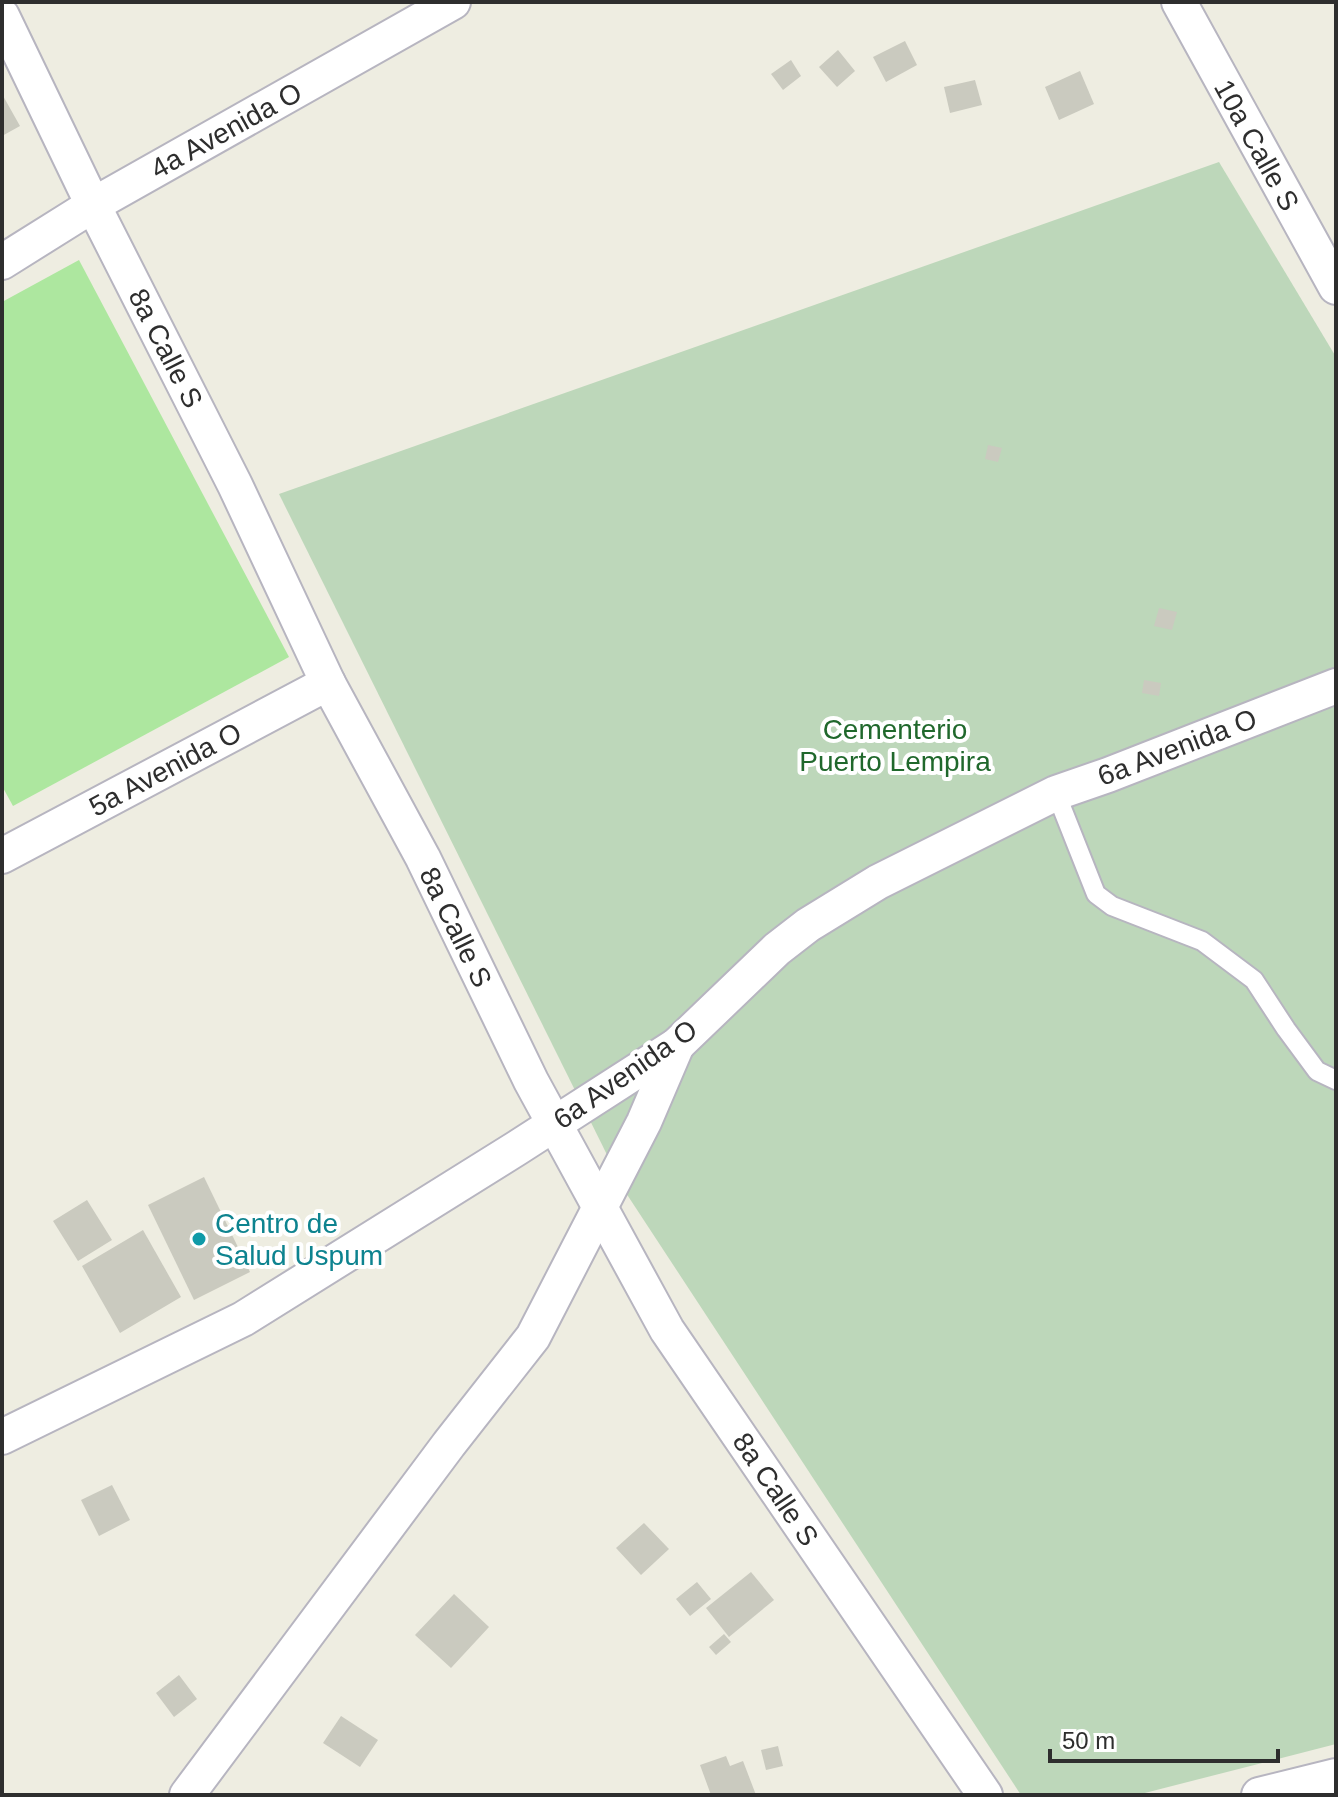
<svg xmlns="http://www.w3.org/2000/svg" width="1338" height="1797" viewBox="0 0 1338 1797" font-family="Arial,sans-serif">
<rect width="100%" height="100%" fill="#eeede1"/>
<polygon fill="#bdd7ba" points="1219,162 1336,357 1336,1744 1137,1795 1021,1795 626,1193 279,494"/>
<polygon fill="#ade79f" points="79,260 289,657 13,806 2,786 2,302"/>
<g fill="#cacabf">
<polygon points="905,41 917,65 886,82 873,57"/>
<polygon points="838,50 855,71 837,87 819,67"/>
<polygon points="791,60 801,76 783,90 771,74"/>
<polygon points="1080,71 1094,104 1059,120 1045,87"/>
<polygon points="975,80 982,105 950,113 944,87"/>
<polygon points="2,94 20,126 2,136"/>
<polygon points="988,445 1002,448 998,462 985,459"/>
<polygon points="1159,608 1177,612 1172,630 1154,626"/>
<polygon points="1144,680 1161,683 1159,696 1142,693"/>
<polygon points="204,1177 250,1272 194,1300 148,1205"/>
<polygon points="87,1200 112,1240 78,1261 53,1221"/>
<polygon points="143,1230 181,1297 120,1333 82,1266"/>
<polygon points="112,1485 130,1520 99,1536 81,1500"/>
<polygon points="644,1523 669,1549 641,1575 616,1548"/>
<polygon points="751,1572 774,1600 729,1637 706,1608"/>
<polygon points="697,1582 711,1599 690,1616 676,1599"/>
<polygon points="454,1594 489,1627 451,1668 415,1635"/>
<polygon points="724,1634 731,1642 716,1655 709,1647"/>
<polygon points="179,1675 197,1699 174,1717 156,1693"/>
<polygon points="341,1716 378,1740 360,1767 323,1743"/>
<polygon points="778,1746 783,1766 766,1770 761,1750"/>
<polygon points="726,1756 730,1766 743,1761 756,1795 711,1795 700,1765"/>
</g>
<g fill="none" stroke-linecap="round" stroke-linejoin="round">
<defs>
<polyline id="service" points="1056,793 1096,894 1112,906 1202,941 1254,980 1286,1029 1317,1071 1336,1080"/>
<g id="minor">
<polyline points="1179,2 1336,287"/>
<polyline points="2,16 93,205 235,485 328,683 423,858 531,1081 667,1330 985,1795"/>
<polyline points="2,262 93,205 453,2"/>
<polyline points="2,856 328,683"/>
<polyline points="2,1437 243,1319 517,1148 677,1045 777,949 808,925 878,882 1056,793 1108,775 1336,686"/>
<polyline points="187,1795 449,1444 533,1337 644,1122 677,1045"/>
<polyline points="1259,1795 1336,1776"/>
</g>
</defs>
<use href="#service" stroke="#b7b5c0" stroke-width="22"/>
<use href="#minor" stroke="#b7b5c0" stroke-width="38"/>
<use href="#service" stroke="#fff" stroke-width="18"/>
<use href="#minor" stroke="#fff" stroke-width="34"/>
</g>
<circle fill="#0f9aa8" stroke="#fff" stroke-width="3" cx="199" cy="1239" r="8"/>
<g text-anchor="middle" stroke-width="8" stroke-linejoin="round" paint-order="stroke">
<g font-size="28" fill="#2e2e2e" stroke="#fff">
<text transform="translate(226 130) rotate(-29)" y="10">4a Avenida O</text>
<text transform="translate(1257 145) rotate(61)" y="10">10a Calle S</text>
<text transform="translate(166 348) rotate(63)" y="10">8a Calle S</text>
<text transform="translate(1177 747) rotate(-21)" y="10">6a Avenida O</text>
<text transform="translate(165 769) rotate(-28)" y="10">5a Avenida O</text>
<text transform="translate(456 927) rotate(64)" y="10">8a Calle S</text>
<text transform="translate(625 1074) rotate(-35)" y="10">6a Avenida O</text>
<text transform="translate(776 1489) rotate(56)" y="10">8a Calle S</text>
</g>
<g font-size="28" fill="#20682c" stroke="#fff">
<text x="895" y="739">Cementerio<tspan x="895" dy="32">Puerto Lempira</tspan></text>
</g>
<g font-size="28" fill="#0d838f" stroke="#fff" text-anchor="start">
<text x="215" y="1233">Centro de<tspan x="215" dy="32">Salud Uspum</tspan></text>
</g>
</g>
<rect width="1338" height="1797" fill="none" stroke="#2e2e2e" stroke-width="8"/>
<path d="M1050 1749v12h228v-12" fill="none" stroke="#2e2e2e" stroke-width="4"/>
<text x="1062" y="1749" font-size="24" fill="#2e2e2e" stroke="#ffffff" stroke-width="6" paint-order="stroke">50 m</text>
</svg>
